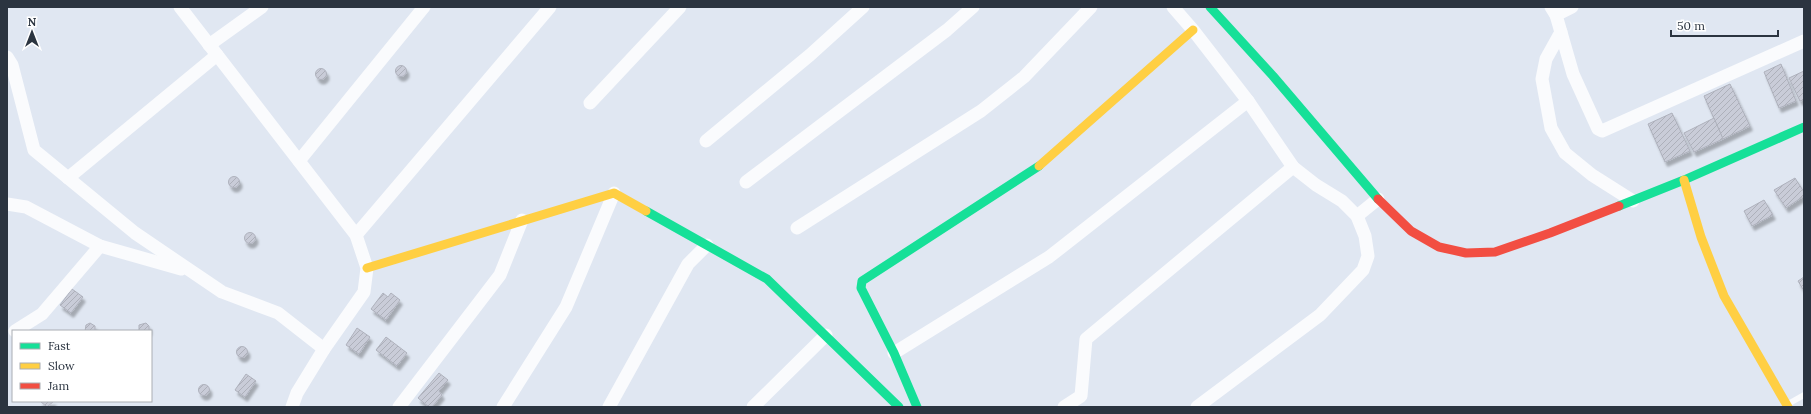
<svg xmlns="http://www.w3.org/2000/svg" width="1811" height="414" viewBox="0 0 1811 414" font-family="Lora,serif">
<defs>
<pattern id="building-hatch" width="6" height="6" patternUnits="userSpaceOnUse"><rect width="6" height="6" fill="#c9ccd8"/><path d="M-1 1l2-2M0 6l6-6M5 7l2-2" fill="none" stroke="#adb0ba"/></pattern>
<filter id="shadow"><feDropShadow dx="2.5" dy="4.5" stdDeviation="1" flood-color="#0004"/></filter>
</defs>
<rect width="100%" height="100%" fill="#e0e7f2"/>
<g fill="url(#building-hatch)" stroke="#aeb1bc" filter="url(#shadow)">
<polygon points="1781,64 1796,101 1779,108 1764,72"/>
<circle cx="401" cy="71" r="5.5"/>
<circle cx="321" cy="74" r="5.5"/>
<polygon points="1804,71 1804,100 1800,101 1789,78"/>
<polygon points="1730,84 1750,126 1723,139 1704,96"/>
<polygon points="1672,113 1690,151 1665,162 1648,124"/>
<polygon points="1714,118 1723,139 1694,152 1684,133"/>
<circle cx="234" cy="182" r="5.5"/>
<polygon points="1795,178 1804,192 1804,196 1786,208 1774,190"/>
<polygon points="1764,200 1773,215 1752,226 1744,211"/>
<circle cx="250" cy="238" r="5.5"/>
<polygon points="1804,277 1804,291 1798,281"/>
<polygon points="72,289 83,297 71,313 60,305"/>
<polygon points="383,293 388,297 391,293 400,300 386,320 371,309"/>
<polygon points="90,323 95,326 95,331 85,331 86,325"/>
<polygon points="146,323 149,326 149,331 139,331 139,325"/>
<polygon points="357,328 370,337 359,354 346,345"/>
<polygon points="386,337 407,353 397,366 376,350"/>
<circle cx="242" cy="352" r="5.5"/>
<polygon points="439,373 448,380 439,391 442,395 432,407 429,407 418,398"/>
<polygon points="246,374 256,381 245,397 235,390"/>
<circle cx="204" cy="390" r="5.5"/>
<polygon points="40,401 54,401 47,407"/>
</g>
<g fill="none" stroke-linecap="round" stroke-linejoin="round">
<polyline stroke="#fafbfd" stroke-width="6" points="1788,404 1804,395"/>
<g stroke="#fafbfd" stroke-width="13">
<polyline points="180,7 356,235 367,268 364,292 324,349 297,393 292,407"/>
<polyline points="1173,7 1193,30 1248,101 1293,167 1316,185 1342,201 1357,216 1365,236 1368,256 1363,270 1320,315 1197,407"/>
<polyline points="1551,7 1556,15 1573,74 1598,129 1602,131 1804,41"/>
<polyline points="1556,15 1572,7"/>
<polyline points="1561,32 1546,59 1542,79 1551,128 1565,153 1592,175 1633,201"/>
<polyline points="209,45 262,7"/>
<polyline points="7,57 12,65 34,150 135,233 222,292 278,313 324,349"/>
<polyline points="590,103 680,7"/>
<polyline points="706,141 810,55 863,7"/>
<polyline points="299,161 424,7"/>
<polyline points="68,178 217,55"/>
<polyline points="746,182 947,30 973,7"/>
<polyline points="7,204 26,207 100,246 181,269"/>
<polyline points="1357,216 1378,199"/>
<polyline points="797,228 981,111 1024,77 1091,7"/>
<polyline points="356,235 550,7"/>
<polyline points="15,331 42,314 100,246"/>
<polyline points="894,353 1049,257 1248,101"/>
<polyline points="399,407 500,275 522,220"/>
<polyline points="503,407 566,307 614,193"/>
<polyline points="609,407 688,264 707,245"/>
<polyline points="753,407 826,335"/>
<polyline points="1064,407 1081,396 1086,339 1293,167"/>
</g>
<g stroke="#16e098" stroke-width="9">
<polyline points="1210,7 1273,76 1378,199"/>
<polyline points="1619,206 1684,180 1804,127"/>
<polyline points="646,211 767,279 899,407"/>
<polyline points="917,407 894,353 861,288 862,281 1039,166"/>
</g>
<g stroke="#ffcf43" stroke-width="9">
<polyline points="1039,166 1193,30"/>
<polyline points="1684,180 1701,237 1724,296 1788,407"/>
<polyline points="367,268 614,193 646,211"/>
</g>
<polyline stroke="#f24e42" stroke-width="9" points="1378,199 1411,231 1439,247 1466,253 1495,252 1550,233 1619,206"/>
</g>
<rect width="1811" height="414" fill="none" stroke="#2b3440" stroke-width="16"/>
<rect x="12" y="330" width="140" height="72" fill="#ffffff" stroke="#aaaeb3"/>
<rect x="20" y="343" width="20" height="6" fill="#16e098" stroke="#aaaeb3"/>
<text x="48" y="350" font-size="12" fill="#2b3440">Fast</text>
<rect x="20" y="363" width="20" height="6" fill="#ffcf43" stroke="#aaaeb3"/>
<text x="48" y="370" font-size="12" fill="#2b3440">Slow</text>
<rect x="20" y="383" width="20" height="6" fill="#f24e42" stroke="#aaaeb3"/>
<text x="48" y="390" font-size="12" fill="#2b3440">Jam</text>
<g transform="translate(32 32)" stroke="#ffffff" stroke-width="3" paint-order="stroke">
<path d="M0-3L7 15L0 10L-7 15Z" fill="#2b3440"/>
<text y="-6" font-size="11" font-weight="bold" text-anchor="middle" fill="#2b3440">N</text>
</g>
<path d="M1671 30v6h107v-6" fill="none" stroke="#2b3440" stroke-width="2"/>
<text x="1677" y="30" font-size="12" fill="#2b3440" stroke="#ffffff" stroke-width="3" paint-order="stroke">50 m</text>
</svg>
